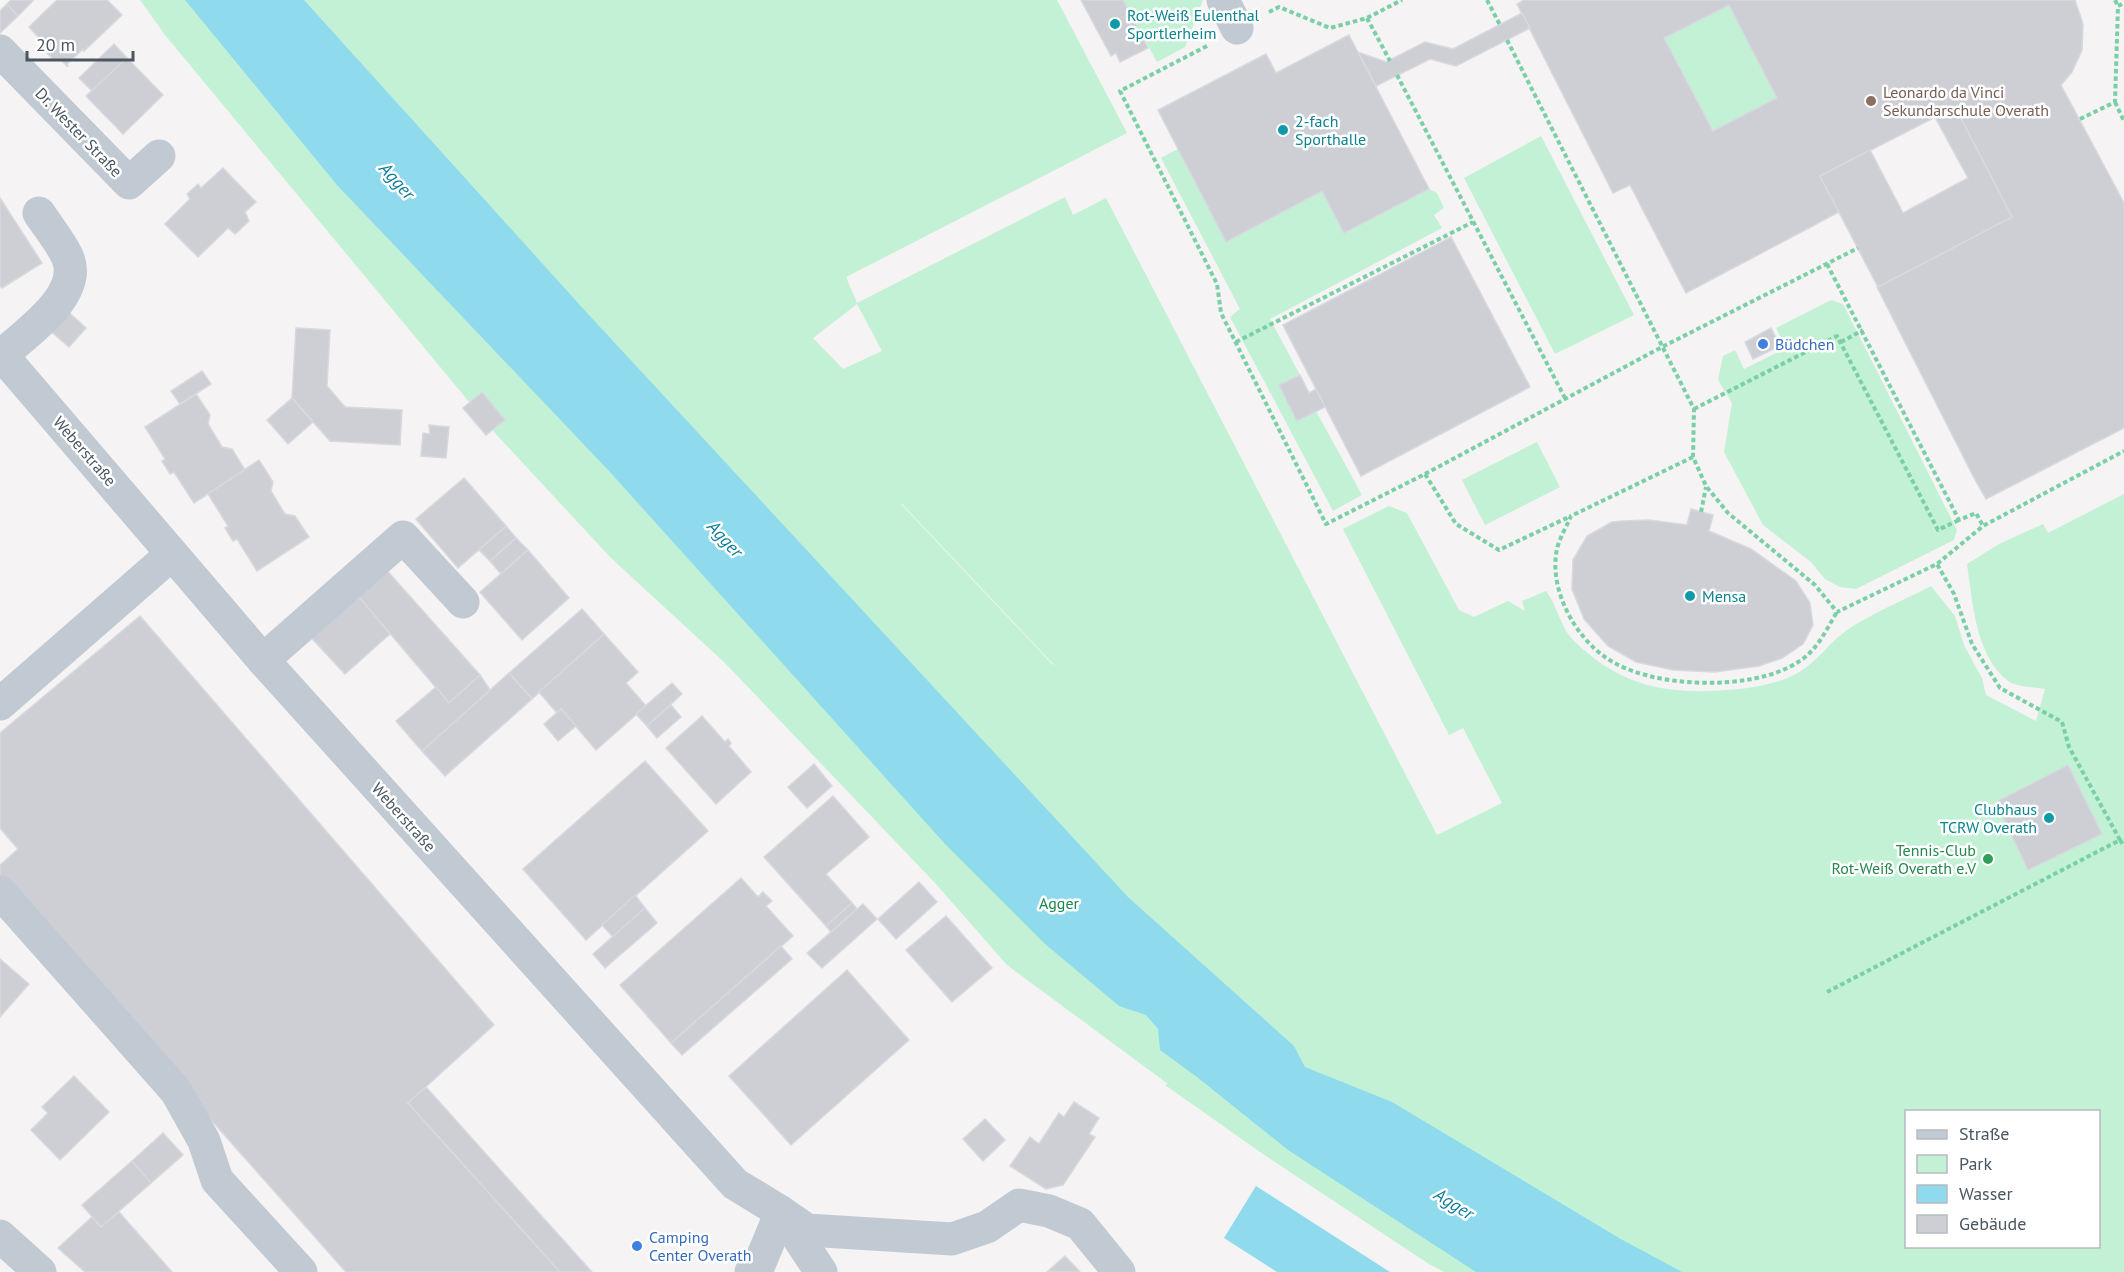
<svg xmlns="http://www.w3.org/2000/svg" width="2124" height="1272" viewBox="0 0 2124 1272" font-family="'PT Sans',sans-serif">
<rect width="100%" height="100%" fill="#f5f3f3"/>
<g fill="#c3f1d5" fill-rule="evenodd">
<path d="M140,0H1057L1127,133L846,277L857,303L1065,197L1073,215L1106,198L1437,835L1502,803L1463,728L1449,735L1343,529L1389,506L1407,513L1459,610L1474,617L1508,601L1525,611L1522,601L1546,591C1557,605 1560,626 1572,639C1591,658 1615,675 1641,683C1677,696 1755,693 1790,677C1818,664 1826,644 1850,628C1875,612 1904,600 1931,586L1955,616L1964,645L1982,678L1986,695L2036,721L2045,689C2035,687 2016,687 2008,681C1975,655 1973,603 1967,564L1999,544L2043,524L2048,533L2124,494V1272H1444L1429,1264L1263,1154L1165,1085L1168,1084L1007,965L936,884L725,663L611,558L494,432L165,35ZM857,304L882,351L843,369L813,338ZM901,504H902L1055,666L1052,664ZM1906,1112H2098V1246H1906Z"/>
<polygon points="1123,0 1203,0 1185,47 1157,62"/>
<polygon points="1729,5 1777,98 1713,131 1664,38"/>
<polygon points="1541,136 1634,315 1555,354 1464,178"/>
<polygon points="1178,149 1226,241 1322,191 1345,233 1429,189 1437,193 1444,208 1434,215 1442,228 1270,319 1300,375 1279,386 1297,421 1316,411 1362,495 1333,511 1230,317 1240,309 1161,158"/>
<polygon points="1831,300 1843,304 1957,530 1954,540 1856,589 1840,587 1825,579 1811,562 1763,525 1724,452 1732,403 1718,380 1723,356 1735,350 1744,369 1786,348 1776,328"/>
<polygon points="1537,442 1560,487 1485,525 1462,480"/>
</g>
<g fill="#90daee">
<polygon points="185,0 304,0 588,314 1128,897 1294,1046 1305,1067 1392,1102 1619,1238 1682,1272 1476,1272 1288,1150 1197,1077 1160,1050 1158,1029 1146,1015 1119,1006 1044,943 946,845 609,471 337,185"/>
<polygon points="1256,1186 1390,1272 1277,1272 1224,1238"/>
</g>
<g fill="#cdcfd5" stroke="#d7d9de" stroke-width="1.5" fill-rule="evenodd">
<polygon points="11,0 33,0 33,1 18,16 7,4"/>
<polygon points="57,0 107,0 122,15 84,51 83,49 67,64 68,67 60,59 53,59 42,48 42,41 29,27"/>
<polygon points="1081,0 1123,0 1148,48 1120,62 1116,53 1111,56"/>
<path d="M1524,0H2075L2083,24L2082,50L2072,72L2061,85L2124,203V428L1986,499L1973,476L1877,287L2012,217L1955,107L1820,176L1839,212L1686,293L1630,185L1613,193L1517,4ZM1729,5L1777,98L1713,131L1664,38Z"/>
<polygon points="7,4 18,16 0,33 0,11"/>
<polygon points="1522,13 1530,28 1456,66 1430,59 1376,86 1358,52 1386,62 1425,42 1453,49"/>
<polygon points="1349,35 1429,189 1344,233 1322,191 1226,242 1158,110 1266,54 1276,73"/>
<polygon points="114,44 127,58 92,91 79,78"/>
<polygon points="127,58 163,95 123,134 86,96"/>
<polygon points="1955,107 2012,217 1878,287 1820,176 1870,150 1903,213 1968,178 1935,117"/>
<polygon points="223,168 256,202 245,212 249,221 235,234 228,228 198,257 165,224 190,199 187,194 198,184 201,188"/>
<polygon points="0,198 42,263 2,288 0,286"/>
<polygon points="1451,237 1530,387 1361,476 1283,325"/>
<polygon points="65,309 86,328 69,347 48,329"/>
<polygon points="296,328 330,330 327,386 345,407 402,410 400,445 330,441 292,398"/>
<polygon points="1771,328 1780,346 1753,359 1745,342"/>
<polygon points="202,371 211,384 180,404 171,391"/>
<polygon points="1300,375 1309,393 1316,389 1325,407 1297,421 1279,385"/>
<polygon points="482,392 505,420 486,435 463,408"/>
<polygon points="196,394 210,415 208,424 222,447 232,449 245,470 194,503 174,472 170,474 162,461 165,459 145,427"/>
<polygon points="292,398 313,422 288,444 267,420"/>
<polygon points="429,425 449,427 446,458 421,456 423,433 430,434"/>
<polygon points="259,460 273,482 271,491 285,514 295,516 309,537 257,571 237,539 233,541 225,528 228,526 208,494"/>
<polygon points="464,478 506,526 458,568 416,519"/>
<polygon points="1691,509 1713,515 1709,531 1751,549 1796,581 1810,603 1813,625 1803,644 1782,658 1759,666 1715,672 1673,670 1636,662 1608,646 1584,619 1572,589 1573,560 1587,536 1612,522 1623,521 1649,520 1687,525"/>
<polygon points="506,526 516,538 490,561 479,550"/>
<polygon points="516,538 528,550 501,574 490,561"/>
<polygon points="528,550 569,598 522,640 480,592"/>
<polygon points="382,565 480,675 449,703 354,591"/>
<polygon points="354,591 390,634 345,674 306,632"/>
<polygon points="582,609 604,634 532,699 509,673"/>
<polygon points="140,616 494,1025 408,1103 560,1272 346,1272 0,882 0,865 18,849 0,828 0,733"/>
<polygon points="604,634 638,672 626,683 646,706 596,750 561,709 557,713 539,692"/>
<polygon points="509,673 532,699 445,776 422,751"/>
<polygon points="480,675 490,690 422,751 396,721 436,687 449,703"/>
<polygon points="672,683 682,694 647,726 636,714"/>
<polygon points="671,705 681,717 657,738 647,726"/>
<polygon points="561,709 576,726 558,741 544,724"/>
<polygon points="702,716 725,742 728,739 731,743 729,746 751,772 716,804 666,748"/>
<polygon points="645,761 708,831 586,940 523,869"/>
<polygon points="814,764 832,786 807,808 788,787"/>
<polygon points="2068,765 2102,834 2028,870 1996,802"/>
<polygon points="833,796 869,837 826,874 852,903 826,926 764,857"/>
<polygon points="741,878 758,897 763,892 772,901 766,906 793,936 671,1043 620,985"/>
<polygon points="919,882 937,902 896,939 878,919"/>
<polygon points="635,895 645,908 613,937 602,925"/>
<polygon points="852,903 857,909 831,932 826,926"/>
<polygon points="863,904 877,919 822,968 807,953"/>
<polygon points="645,908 657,923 605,968 593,954"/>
<polygon points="946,916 992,968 952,1002 906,950"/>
<polygon points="781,946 792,959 682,1055 671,1043"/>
<polygon points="0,959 29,984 0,1017"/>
<polygon points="847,970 909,1040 791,1145 729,1076"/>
<polygon points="74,1076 109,1112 60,1160 31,1130 48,1113 42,1107"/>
<polygon points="426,1087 511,1182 592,1272 560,1272 408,1103"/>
<polygon points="1074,1102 1099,1118 1089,1134 1095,1137 1063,1185 1046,1189 1010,1166 1030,1137 1039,1144 1059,1113 1064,1117"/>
<polygon points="985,1119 1005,1140 983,1161 963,1139"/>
<polygon points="163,1133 183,1155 151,1183 132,1161"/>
<polygon points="132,1161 151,1183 101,1227 82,1205"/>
<polygon points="119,1212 172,1272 85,1272 58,1248 92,1217 101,1227"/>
<polygon points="1065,1256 1080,1272 1047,1272"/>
</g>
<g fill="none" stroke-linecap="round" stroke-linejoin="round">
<g stroke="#7ad0a6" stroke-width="4" stroke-dasharray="4.5 3" stroke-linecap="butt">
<polyline points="1487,0 1500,25"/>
<polyline points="2115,0 2118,6"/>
<polyline points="1269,12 1279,7 1330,28 1367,18 1402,0"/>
<polyline points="1367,18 1390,61"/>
<polyline points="1507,40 1694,409 1693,457 1706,486 1728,513 1815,585 1837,612 1937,564 1983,526 2124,451"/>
<polyline points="1207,46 1120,91 1217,284 1221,313 1326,524 1425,474 1456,524 1499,550 1571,516"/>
<polyline points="1397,75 1566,400"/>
<polyline points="2115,102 2124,121"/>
<polyline points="2080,119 2115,102 2118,6 2124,3"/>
<polyline points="1827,264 1959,520 1976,513 1983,526"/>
<polyline points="1236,342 1473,222"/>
<polyline points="1841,342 1863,330"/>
<polyline points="1694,409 1837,336 1938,530 1959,520"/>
<path d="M1693,457L1571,516C1566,528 1557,542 1556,555C1551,592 1575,636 1605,657C1649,689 1753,692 1798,662C1817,651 1826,630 1837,612"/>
<polyline points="1425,474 1662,347 1858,248"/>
<polyline points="1701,512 1706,487"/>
<polyline points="2120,840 2124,846"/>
<polyline points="1827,992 2120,840 2069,747 2062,722 2000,688 1972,644 1954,594 1937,564"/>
</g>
<g stroke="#c1cad2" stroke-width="33">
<polyline points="1223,0 1237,28"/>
<polyline points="0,51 129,183 159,156"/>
<polyline points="0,353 263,660 735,1184 781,1212 759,1265 751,1272"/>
<path d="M2,355C26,333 85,294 67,256C60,241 48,227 39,213"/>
<polyline points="263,660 403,537 463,602"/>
<polyline points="0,704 172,554"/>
<polyline points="0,892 176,1091 204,1141 217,1180 301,1272"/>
<polyline points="781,1212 807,1230 952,1239 987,1227 1019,1205 1049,1211 1080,1224 1119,1272"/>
<polyline points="784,1216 821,1272"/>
<polyline points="0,1236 40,1272"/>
</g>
</g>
<g fill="#0f9aa8" stroke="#fff" stroke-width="2">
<circle cx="1115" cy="24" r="6"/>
<circle cx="1283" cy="130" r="6"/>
<circle cx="1690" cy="596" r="6"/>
<circle cx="2049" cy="818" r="6"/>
</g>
<circle fill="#8d6e63" stroke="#fff" stroke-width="2" cx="1871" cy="101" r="6"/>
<g fill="#3f7fe0" stroke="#fff" stroke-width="2">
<circle cx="1763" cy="344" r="6"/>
<circle cx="637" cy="1246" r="6"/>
</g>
<circle fill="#2e9e5b" stroke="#fff" stroke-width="2" cx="1988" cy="859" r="6"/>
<g text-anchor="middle" stroke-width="5" stroke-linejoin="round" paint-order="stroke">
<g font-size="16" fill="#0d838f" stroke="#fff" text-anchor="start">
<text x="1127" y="21">Rot-Weiß Eulenthal<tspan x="1127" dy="18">Sportlerheim</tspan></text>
<text x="1295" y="127">2-fach<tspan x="1295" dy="18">Sporthalle</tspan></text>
<text x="1702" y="602">Mensa</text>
<text x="2037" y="815" text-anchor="end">Clubhaus<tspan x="2037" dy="18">TCRW Overath</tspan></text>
</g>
<g font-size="16" fill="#785e54" stroke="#fff" text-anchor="start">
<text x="1883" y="98">Leonardo da Vinci<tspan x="1883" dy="18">Sekundarschule Overath</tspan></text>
</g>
<g font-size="16" fill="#4a5661" stroke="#fff">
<text transform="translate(79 132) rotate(46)" y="6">Dr. Wester Straße</text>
<text transform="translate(85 451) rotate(49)" y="6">Weberstraße</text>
<text transform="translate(404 817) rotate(48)" y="6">Weberstraße</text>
</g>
<g font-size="16" fill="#366cbe" stroke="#fff" text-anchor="start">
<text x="1775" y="350">Büdchen</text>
<text x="649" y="1243">Camping<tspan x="649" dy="18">Center Overath</tspan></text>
</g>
<g font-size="16" fill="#27864d" stroke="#fff" text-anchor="end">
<text x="1976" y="856">Tennis-Club<tspan x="1976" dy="18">Rot-Weiß Overath e.V</tspan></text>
</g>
<g font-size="16" fill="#17864f" stroke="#fff">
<text x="1059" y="909">Agger</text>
</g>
<g font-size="18" font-style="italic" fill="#0c7c9b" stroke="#fff">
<text transform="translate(397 181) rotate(48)" y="6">Agger</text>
<text transform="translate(725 539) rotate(47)" y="6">Agger</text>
<text transform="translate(1454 1204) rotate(32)" y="6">Agger</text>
</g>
</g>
<rect x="1905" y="1110" width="195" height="138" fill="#ffffff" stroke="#b7bbc0" stroke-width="1.5"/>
<rect x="1917" y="1130" width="30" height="9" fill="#c1cad2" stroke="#b7bbc0" stroke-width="1.5"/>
<text x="1959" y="1140" font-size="18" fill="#4a5661">Straße</text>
<rect x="1917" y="1155" width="30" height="18" fill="#c3f1d5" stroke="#b7bbc0" stroke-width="1.5"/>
<text x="1959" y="1170" font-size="18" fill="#4a5661">Park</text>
<rect x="1917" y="1185" width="30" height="18" fill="#90daee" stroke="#b7bbc0" stroke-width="1.5"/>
<text x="1959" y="1200" font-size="18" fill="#4a5661">Wasser</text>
<rect x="1917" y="1215" width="30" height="18" fill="#cdcfd5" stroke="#b7bbc0" stroke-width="1.5"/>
<text x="1959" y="1230" font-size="18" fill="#4a5661">Gebäude</text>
<path d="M27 51v9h106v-9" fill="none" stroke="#4a5661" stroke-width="3"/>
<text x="36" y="51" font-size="18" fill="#4a5661" stroke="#ffffff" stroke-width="4.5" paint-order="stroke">20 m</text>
</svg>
